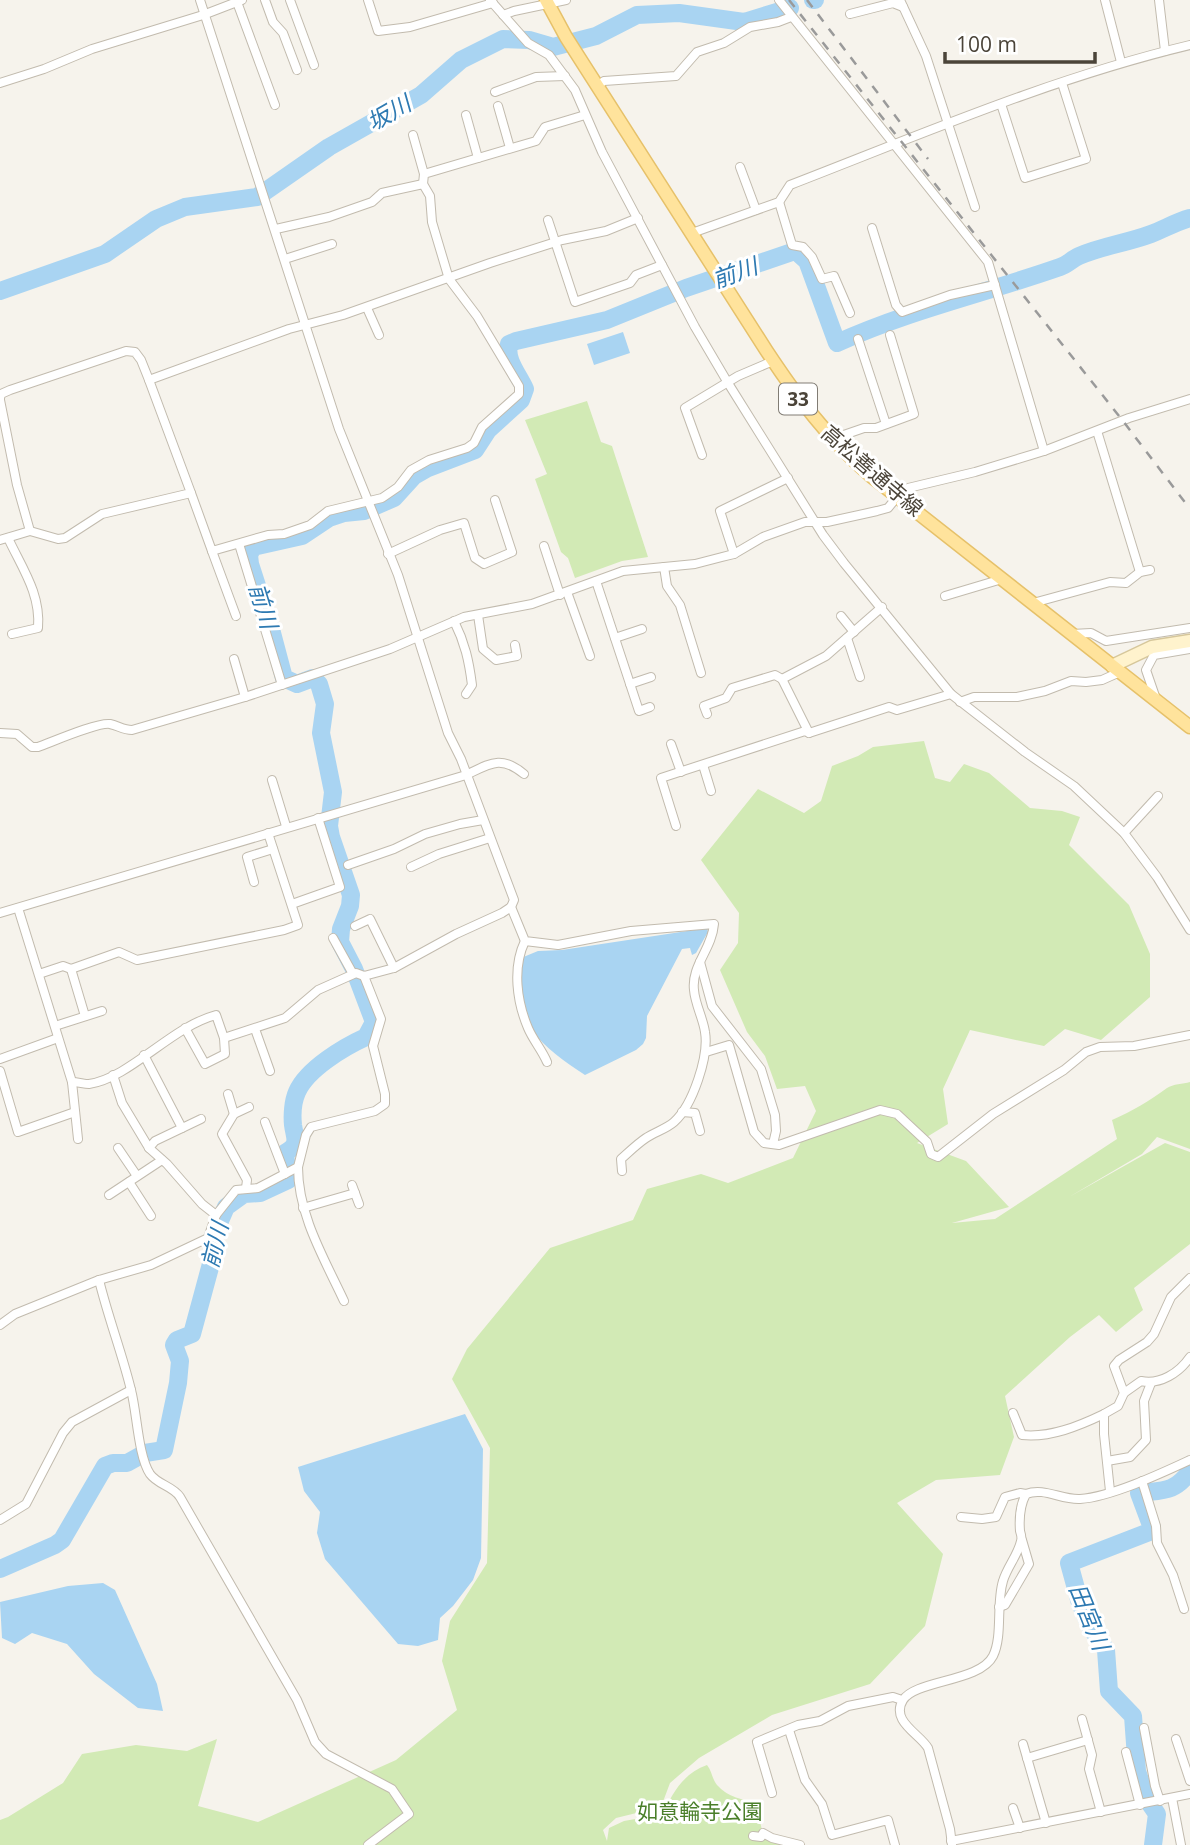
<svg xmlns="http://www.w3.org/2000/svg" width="1190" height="1845" viewBox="0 0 1190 1845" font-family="'Open Sans','Noto Sans JP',sans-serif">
<rect width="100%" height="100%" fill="#f6f3ec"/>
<g fill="#d2eab5">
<polygon points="587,401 601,442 612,446 648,557 622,561 575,578 568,558 561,552 535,479 547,474 525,420"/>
<path d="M924,741L935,778L950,782L964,764L989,773L1030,808L1062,811L1080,817L1069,845L1129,905L1150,954V997L1101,1040L1065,1029L1044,1046L970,1030L943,1089L948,1124L917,1143L966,1161L1009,1207L952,1223L995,1219L1117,1139L1112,1120C1133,1111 1149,1101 1167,1088C1173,1084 1183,1084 1190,1082V1149L1157,1137L1142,1154L1069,1197L1165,1143L1190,1152V1244L1134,1288L1143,1310L1116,1332L1099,1315L1070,1337L1005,1396L1014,1437L1000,1475L936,1480L897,1503L943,1554L925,1626L870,1684L772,1715L699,1758L670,1783L661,1807L616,1818L603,1830L607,1841L609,1828L624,1821L663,1814C672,1793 684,1773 707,1765C712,1771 712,1779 717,1785C739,1809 756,1786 763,1836L801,1845H0V1820L8,1817L63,1783L82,1754L136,1745L187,1751L217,1739L198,1806L258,1822L396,1760L457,1710L442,1661L450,1621L487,1563L490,1448L452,1379L467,1349L550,1248L633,1220L647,1189L701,1174L728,1183L793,1158L816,1111L805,1086L777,1089L765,1056L747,1032L720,970L738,943L739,913L701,860L758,789L804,813L821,801L832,766L858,756L873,747Z"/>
</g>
<g fill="#a9d4f2">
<polygon points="623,332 630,353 594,365 587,344"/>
<path d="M707,928L708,932L696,953L692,955L690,948L682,949L647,1016L646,1038L643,1044L636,1050L585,1075C565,1062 545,1048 531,1029C521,1015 521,975 521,958L538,951L562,950Z"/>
<polygon points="465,1414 483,1449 481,1558 473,1580 453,1606 440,1618 438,1640 418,1646 398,1644 325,1559 317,1533 320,1512 304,1491 298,1467"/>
<polygon points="103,1583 115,1590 157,1684 163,1711 138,1708 94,1674 67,1644 32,1633 15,1644 2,1638 0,1602 68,1586"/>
</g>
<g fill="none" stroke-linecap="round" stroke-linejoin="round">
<g stroke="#a9d4f2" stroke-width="18">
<polyline points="813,0 815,0"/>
<polyline points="0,291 105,254 156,219 185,207 257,197 329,147 421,95 461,60 503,39 529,40 553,47 596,36 637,15 679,13 744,22 790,8"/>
<path d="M0,1569L55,1545L62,1540L105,1466L113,1463H127L145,1453L164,1450L178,1383L180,1361L174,1345L177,1340L192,1334L215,1249L213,1237L226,1207L244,1194L260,1193L288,1180L289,1167L286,1163L285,1153C300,1144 295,1139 293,1125C292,1115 293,1101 297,1092C307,1069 344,1047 366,1037L374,1022L354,969L340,942L341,929L350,906L351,895L331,837L329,826L333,792L321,733L325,704L319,684L313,678L297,684L284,678L271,629L250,564L249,555L253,547L302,536L329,518L344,513L364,511L394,498L414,476L428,468L475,450L488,430L521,400L525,389C519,375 505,360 509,344L516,341L607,320L686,288L792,252H797L807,261L837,343C910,310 986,293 1060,267C1067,265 1072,259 1079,256C1102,246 1127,243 1151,234C1164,229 1176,222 1190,218"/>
<path d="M1153,1845L1157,1814L1146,1798L1137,1771L1133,1716L1109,1691L1106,1650L1090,1626L1080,1603L1069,1563L1149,1532L1152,1528L1139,1493C1162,1490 1175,1493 1190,1471"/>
</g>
<defs>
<g id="street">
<polyline points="200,0 339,429 398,575 448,733 461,759 514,900 511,907 502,913 456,934 394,968 364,976 356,973 318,990 285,1018 224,1038"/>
<polyline points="265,0 273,22 283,33 297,70"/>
<polyline points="290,0 314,65"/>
<polyline points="368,0 378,31 410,27 493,3"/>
<polyline points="490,0 528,43 549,55 575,90 602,152 695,327 728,383 823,535 844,563 951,694 1025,752 1074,786 1124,833 1157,877 1190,930"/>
<polyline points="779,0 988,262 1044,451"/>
<polyline points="900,0 926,56 975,207"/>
<polyline points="1105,0 1121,62"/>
<polyline points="1159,0 1165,51"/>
<polyline points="237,2 275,105"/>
<polyline points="850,14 893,3 903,7"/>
<polyline points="503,15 514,11 566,0"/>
<polyline points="0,83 44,69 92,49 203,15 242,0"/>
<polyline points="597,86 604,81 676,76 697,52 724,43 750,27 778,22 791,17"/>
<polyline points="495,92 536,77 565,76"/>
<polyline points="1001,104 1025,178 1086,159 1062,83"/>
<polyline points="498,106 510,148"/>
<polyline points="466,115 478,158"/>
<polyline points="413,135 424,174"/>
<polyline points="740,167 756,210"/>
<polyline points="423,184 424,174 536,141 545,127 585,115"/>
<polyline points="779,202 792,245 803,247 812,257 822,279 834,276 850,313"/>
<polyline points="548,220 575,302 630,283 636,275 662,265"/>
<polyline points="872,228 896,305 902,312 950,295 995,285"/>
<path d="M692,233L779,202L790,185C922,134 1052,78 1190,45"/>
<polyline points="285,259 332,244"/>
<polyline points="367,308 379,335"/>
<polyline points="858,339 886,424"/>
<polyline points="0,398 1,394 10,390 126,351 135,352 141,360 149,380 289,329 343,315 490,263 562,240 606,231 638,218"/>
<polyline points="0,400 17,485 30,531 0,540"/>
<polyline points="1097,431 1140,572"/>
<polyline points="832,439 864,428 876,428 914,414 890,335"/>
<polyline points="702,455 685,408 738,376 773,361"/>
<polyline points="191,493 212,551 268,535 284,534 310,525 328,511 382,498 398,487 411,470 429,460 467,448 474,443 482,427 519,394 519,386 477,316 449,279 432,222 430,196 423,184 382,193 372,202 329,217 276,229"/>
<polyline points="30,531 58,539 65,538 102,514 191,493 149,380"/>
<path d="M8,538C22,568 41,594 38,628L12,634"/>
<polyline points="239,544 282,685"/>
<polyline points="544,546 560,595"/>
<polyline points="212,551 236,616"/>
<polyline points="388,554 440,530 464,523 475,558 484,564 512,552 495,500"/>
<polyline points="734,554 720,511 788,478"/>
<polyline points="664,567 667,586 680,605 701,673"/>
<polyline points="596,581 639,711 650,707"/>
<polyline points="567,592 590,656"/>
<polyline points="945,596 1002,579"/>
<polyline points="1033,603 1110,582 1126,583 1140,572 1150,570"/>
<polyline points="478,615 483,649 496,660 517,656 515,645"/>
<polyline points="841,616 854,632"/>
<path d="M454,621C465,643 469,661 472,685L466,694"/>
<polyline points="1072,634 1091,633 1106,641 1190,628"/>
<polyline points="615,638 642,629"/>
<polyline points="847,638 860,677"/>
<polyline points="234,659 245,697"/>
<polyline points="630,684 651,677"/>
<polyline points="1156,699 1146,670 1154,655 1190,649"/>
<polyline points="960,702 974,697 1017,697 1045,691 1071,681 1086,682 1102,680 1120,672"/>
<polyline points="707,714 704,706 726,698 732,688 775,675 782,679"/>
<path d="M0,733L17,734L32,747H38C52,742 98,722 110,724C119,726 123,730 132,730L245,697L390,649L464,617L532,604L623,571L695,564L722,557L734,554L763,537L805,522H827L877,511L888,508L902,491L908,488L975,472L1044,451L1129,418L1190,399"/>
<polyline points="809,733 782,679 826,656 882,607"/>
<polyline points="671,744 681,772"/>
<polyline points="703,765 711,791"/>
<polyline points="272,780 286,826"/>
<polyline points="676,826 661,778 805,731 809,733 889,707 897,710 951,694"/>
<polyline points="1124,833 1158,796"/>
<polyline points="348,865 394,849 425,834 460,824 483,820"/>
<polyline points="411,867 439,854 490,838"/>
<polyline points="254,882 247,857 273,849"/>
<polyline points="292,904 340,887 318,818"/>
<path d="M511,907L525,941L558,945L631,931L714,924C712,949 691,966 694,990C695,1004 703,1018 705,1032C709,1056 693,1105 674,1122C666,1129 655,1132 646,1138C637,1144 629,1152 621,1159L622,1171"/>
<polyline points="18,908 72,1082 78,1139"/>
<path d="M0,913L466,775C491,763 501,755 524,774"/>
<polyline points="355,926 370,919 394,968"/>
<polyline points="333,938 353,974"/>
<path d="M525,941C512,968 517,1002 528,1028C533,1040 542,1050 547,1062"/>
<polyline points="700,962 712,1006 761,1069 775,1115 776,1131 773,1144"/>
<polyline points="71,969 85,1016"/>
<polyline points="39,974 63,966 71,969 119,952 137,960 284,930 298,925 268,833"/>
<polyline points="55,1026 102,1011"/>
<polyline points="255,1029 270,1071"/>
<polyline points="706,1052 729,1045 754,1132 764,1143 779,1145 880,1110 897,1114 927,1142 931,1154 938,1157 993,1114 1064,1070 1086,1052 1100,1047 1134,1046 1190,1035"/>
<polyline points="144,1055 182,1128"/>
<polyline points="0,1059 58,1038"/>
<polyline points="0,1071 18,1132 75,1112"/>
<polyline points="113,1075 122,1103 149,1148 167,1164 202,1204 216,1215 236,1190 258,1188 298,1167 306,1135 311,1127 375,1111 385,1104 385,1094 373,1046 381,1019 364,976"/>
<path d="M72,1082C78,1082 84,1084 89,1084C130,1078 171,1027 216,1015L224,1038L225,1054L205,1064L185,1028"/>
<polyline points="228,1094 234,1114"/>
<polyline points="682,1112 695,1113 700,1131"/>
<polyline points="265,1122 285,1174"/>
<polyline points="118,1148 137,1176"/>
<polyline points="149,1148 155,1141 201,1119"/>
<path d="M298,1167C298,1215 324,1258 344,1301"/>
<polyline points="129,1182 151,1216"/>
<polyline points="352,1185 359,1204"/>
<polyline points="246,1188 247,1180 222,1134 234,1114 249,1107"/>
<polyline points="109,1195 162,1160"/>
<polyline points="303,1208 355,1193"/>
<path d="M216,1215L208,1238L151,1265L99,1280C108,1317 122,1353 131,1390C137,1412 138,1456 150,1474C158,1485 173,1486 180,1497L297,1700L315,1742L326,1754L392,1789L409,1814L368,1845"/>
<polyline points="0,1325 15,1314 99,1280"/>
<path d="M1124,1393L1141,1381C1160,1385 1179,1373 1190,1357"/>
<path d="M1013,1413L1022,1435C1050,1438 1079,1426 1104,1414"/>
<polyline points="1107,1461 1130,1457 1146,1440 1144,1401 1151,1383"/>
<polyline points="1142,1481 1156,1526 1157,1543 1173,1575 1184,1609"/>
<polyline points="1110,1491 1104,1434 1104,1414 1118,1406 1124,1393 1114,1366 1119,1360 1147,1342 1154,1334 1171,1297 1190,1278"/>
<polyline points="961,1517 982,1519 996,1517 1005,1497 1020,1493 1026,1494"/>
<polyline points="0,1520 26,1504 63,1433 72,1422 131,1390"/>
<polyline points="999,1607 1005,1605 1029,1564 1022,1540"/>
<polyline points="1082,1719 1092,1755 1089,1769 1101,1812"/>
<polyline points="1144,1728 1155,1786 1160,1801"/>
<polyline points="789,1730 805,1780 822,1804 832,1835 888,1820 895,1845"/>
<polyline points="1176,1739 1190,1781"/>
<polyline points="1023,1744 1046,1823"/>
<polyline points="1126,1752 1140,1805"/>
<polyline points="1027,1758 1088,1740"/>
<polyline points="772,1793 757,1742 798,1725 820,1721 848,1706 893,1697 902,1700"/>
<polyline points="1172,1798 1181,1845"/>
<polyline points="1013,1808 1020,1828"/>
<polyline points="753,1836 761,1837 763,1833 772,1838 800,1845"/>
<polyline points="951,1841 1190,1794"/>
<path d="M952,1845L950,1829L928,1748C920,1734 890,1721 903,1700C915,1680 980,1682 993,1656C1003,1636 996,1603 1003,1581C1007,1567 1018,1555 1021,1541C1022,1538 1021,1534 1020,1531C1019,1518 1020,1505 1026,1494C1044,1487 1061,1500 1080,1499C1111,1497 1162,1473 1190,1460"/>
</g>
<polyline id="secondary" points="1112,666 1152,647 1190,641"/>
<path id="primary" d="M546,0L566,37L766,350C797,397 828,439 871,476L1190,727"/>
</defs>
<use href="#street" stroke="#c2bbae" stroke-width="10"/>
<use href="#secondary" stroke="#d6c79b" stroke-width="15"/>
<use href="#primary" stroke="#e6c16a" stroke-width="15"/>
<use href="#street" stroke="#fff" stroke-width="8"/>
<use href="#secondary" stroke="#fff3cd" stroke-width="12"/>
<use href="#primary" stroke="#ffe39c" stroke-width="12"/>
<g stroke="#9a9a9a" stroke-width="2.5" stroke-dasharray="9 9" stroke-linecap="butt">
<polyline points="789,0 1123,421 1190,509"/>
<polyline points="807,0 928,159"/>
</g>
</g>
<g text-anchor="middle" stroke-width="6" stroke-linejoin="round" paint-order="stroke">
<rect fill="#fff" stroke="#817c74" stroke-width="2" x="779" y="383.5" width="38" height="31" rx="5"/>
<g font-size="19" font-weight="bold" fill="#4b4439">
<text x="798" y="406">33</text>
</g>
<g font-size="21" fill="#4b4439" stroke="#fff">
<text transform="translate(872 471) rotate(41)" y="7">高松善通寺線</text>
</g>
<g font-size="21" fill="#4a7f2a" stroke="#fff">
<text x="700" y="1819">如意輪寺公園</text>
</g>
<g font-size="23" font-style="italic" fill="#2e7ab2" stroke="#fff">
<text transform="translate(389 113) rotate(-30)" y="8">坂川</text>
<text transform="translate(735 273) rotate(-20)" y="8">前川</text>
<text transform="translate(263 606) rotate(73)" y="8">前川</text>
<text transform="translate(215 1245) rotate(-76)" y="8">前川</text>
<text transform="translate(1089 1617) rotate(68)" y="8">田宮川</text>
</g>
</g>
<path d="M945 52v10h150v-10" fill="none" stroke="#4b4439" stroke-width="3.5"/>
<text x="956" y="52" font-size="21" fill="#4b4439" stroke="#ffffff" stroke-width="5" paint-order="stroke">100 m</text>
</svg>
